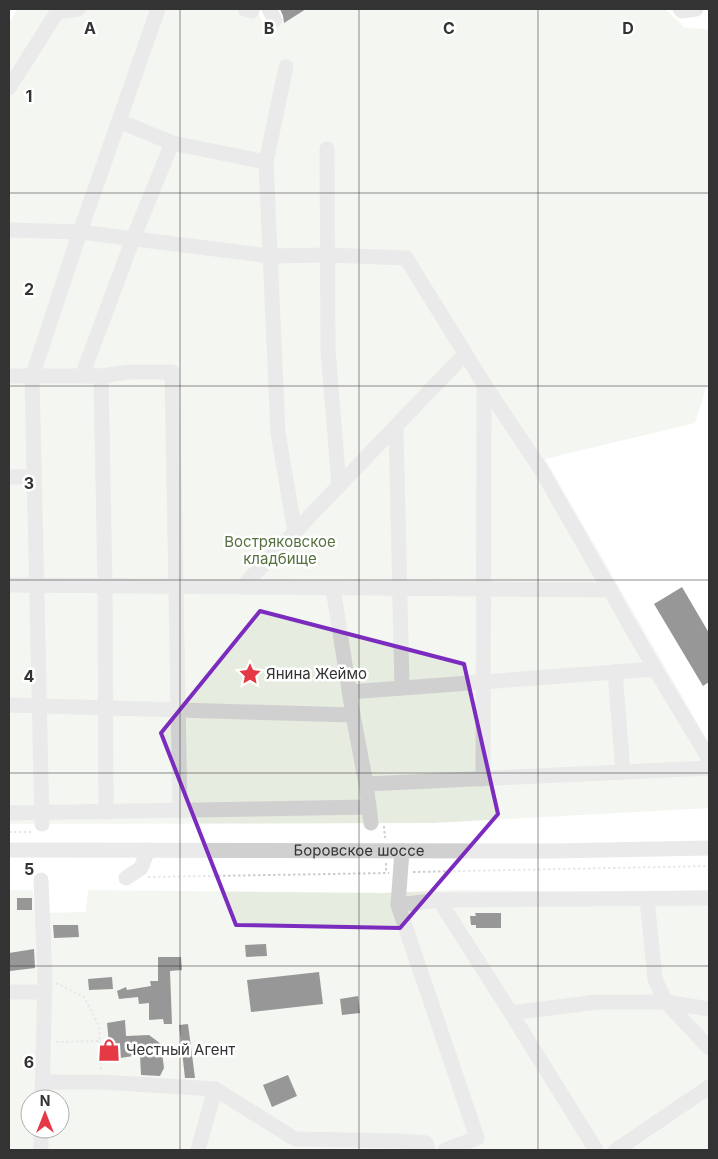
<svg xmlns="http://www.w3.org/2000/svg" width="718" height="1159" viewBox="0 0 718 1159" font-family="Inter,sans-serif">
<rect width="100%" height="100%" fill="#fff"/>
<g fill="#e6ecdf" fill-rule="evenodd">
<polygon points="18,9 255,9 271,34 278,24 306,9 665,9 685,28 709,29 709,379 695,423 545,459 709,743 709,808 432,823 9,824 9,23"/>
<path d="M9,890H33L35,913L86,912L88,890L381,893L458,890L637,892L709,890V1150H9ZM30,1099H60V1129H30Z"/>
</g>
<g fill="#1a1a1a">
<polygon points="280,9 306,9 284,23 283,16"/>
<polygon points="682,587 709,633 709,682 703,686 654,604"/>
<rect x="17" y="898" width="15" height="12"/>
<polygon points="475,913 501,913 501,928 476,928 476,925 471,925 470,916 476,916"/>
<polygon points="53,925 78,925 79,937 54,938"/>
<polygon points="266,944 267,956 246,957 245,945"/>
<polygon points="34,949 35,968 10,971 9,953"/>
<polygon points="158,957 181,957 182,970 170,971 172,1024 164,1024 163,1019 149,1020 149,1003 139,1004 138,997 119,999 117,991 126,987 127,990 151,986 150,981 158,981"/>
<polygon points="319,972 323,1004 251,1012 247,980"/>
<polygon points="112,977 113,989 89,990 88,979"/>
<polygon points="358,996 360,1013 342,1015 340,999"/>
<polygon points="125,1020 126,1036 149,1035 161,1044 164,1068 160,1076 141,1075 140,1055 120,1058 120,1052 110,1053 107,1023"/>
<polygon points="188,1024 195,1078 185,1078 179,1025"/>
<polygon points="288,1075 297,1096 272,1107 263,1085"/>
</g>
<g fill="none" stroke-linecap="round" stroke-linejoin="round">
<g stroke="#cdcdcd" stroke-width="2" stroke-dasharray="2.5 2.5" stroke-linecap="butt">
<polyline points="383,827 384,827 385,838"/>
<polyline points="9,832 31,832"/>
<polyline points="386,863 386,873"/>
<polyline points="413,872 709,866"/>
<polyline points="148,877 389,873"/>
<polyline points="56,983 84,997 99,1026 101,1070"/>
<polyline points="56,1042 99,1041"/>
</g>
<g stroke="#d0d0d0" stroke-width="15">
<polyline points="245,9 252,11"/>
<polyline points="269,9 275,20"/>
<polyline points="680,9 682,11 696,9"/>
<polyline points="58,12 78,9"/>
<polyline points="9,88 59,9"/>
<polyline points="119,121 172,143 266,162 278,433 295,532"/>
<polyline points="327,149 328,350 339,486"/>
<polyline points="266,162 286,67"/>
<polyline points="9,230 80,232 270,256 328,255 406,258 484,384 540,468 655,669 709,759"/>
<polyline points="9,376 101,376 129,372 172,372 180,811"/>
<polyline points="82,376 133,239 172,143"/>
<polyline points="101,376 105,586 106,812"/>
<polyline points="396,427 402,687"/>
<polyline points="9,477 34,477"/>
<polyline points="9,585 611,590"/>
<polyline points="242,587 465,354"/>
<polyline points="333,588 353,715 366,784 371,823"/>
<polyline points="615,672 623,772"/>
<polyline points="349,692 655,669"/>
<polyline points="9,705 353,715"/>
<polyline points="483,779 484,384"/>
<polyline points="366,784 709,768"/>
<polyline points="9,813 369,807"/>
<polyline points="42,824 32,377 80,232 158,9"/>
<path id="s1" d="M9,850L553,851L709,848"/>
<polyline points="402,851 398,905 477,1138 445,1150"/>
<polyline points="126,878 141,868 148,850"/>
<polyline points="41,880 45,977 42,1099"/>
<polyline points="647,899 655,979 666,1002 709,1048"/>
<polyline points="439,900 511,1013 596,1150"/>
<polyline points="398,905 439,900 709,898"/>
<polyline points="9,992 45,992"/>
<polyline points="511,1013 597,1002 666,1002 709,1009"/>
<polyline points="43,1082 102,1082 215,1089 295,1139 401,1141 426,1143 428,1150"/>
<polyline points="41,1150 41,1129"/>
<polyline points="198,1150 215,1089"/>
<polyline points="616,1150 709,1087"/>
</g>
</g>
<path d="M0 0H718V1159H0ZM260,611L464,664L498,814L400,928L236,925L161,733Z" fill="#fff" fill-opacity=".55" fill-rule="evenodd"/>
<path fill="none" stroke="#7b2cbf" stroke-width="4" stroke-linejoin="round" d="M260,611L464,664L498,814L400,928L236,925L161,733Z"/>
<path fill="none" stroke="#333" stroke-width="1" stroke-opacity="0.55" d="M180,9V1150M359,9V1150M538,9V1150M9,193H709M9,386H709M9,580H709M9,773H709M9,966H709"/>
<defs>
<symbol id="sight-bare" viewBox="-9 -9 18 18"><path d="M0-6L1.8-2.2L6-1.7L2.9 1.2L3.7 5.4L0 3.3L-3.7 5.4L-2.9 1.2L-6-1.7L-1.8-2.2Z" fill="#e63946" stroke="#fff" stroke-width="2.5" paint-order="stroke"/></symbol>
<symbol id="shop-bare" viewBox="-9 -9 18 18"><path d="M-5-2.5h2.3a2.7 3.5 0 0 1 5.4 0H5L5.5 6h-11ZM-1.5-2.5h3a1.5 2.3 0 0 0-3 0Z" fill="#e63946" stroke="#fff" stroke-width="2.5" paint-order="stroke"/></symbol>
</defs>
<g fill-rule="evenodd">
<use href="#sight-bare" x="234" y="658" width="32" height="32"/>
<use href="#shop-bare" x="93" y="1034" width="32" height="32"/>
</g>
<g text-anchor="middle" stroke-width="5" stroke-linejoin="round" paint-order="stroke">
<g font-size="15" fill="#56703f" stroke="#fff">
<text x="280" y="547">Востряковское<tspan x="280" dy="17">кладбище</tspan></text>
</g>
<g font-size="15" fill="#333" stroke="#fff" text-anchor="start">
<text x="266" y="679">Янина Жеймо</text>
<text x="126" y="1055">Честный Агент</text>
</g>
<g font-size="15" fill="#333" stroke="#fff">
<text dy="5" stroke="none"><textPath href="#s1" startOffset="350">Боровское шоссе</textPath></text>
</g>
</g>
<g font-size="16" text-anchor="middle" font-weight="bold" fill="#333" stroke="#fff" stroke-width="5" stroke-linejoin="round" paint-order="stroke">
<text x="90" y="34">A</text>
<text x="269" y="34">B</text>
<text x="449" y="34">C</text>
<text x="628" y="34">D</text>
<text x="29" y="102">1</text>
<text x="29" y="295">2</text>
<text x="29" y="489">3</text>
<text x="29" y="682">4</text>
<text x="29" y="875">5</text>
<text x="29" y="1068">6</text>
</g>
<rect width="718" height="1159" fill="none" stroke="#333333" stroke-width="20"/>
<g transform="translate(45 1114)"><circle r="24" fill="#ffffff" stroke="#adadad"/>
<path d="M0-4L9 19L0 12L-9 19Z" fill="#e63946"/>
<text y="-8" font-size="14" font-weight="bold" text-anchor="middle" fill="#333333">N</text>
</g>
</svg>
